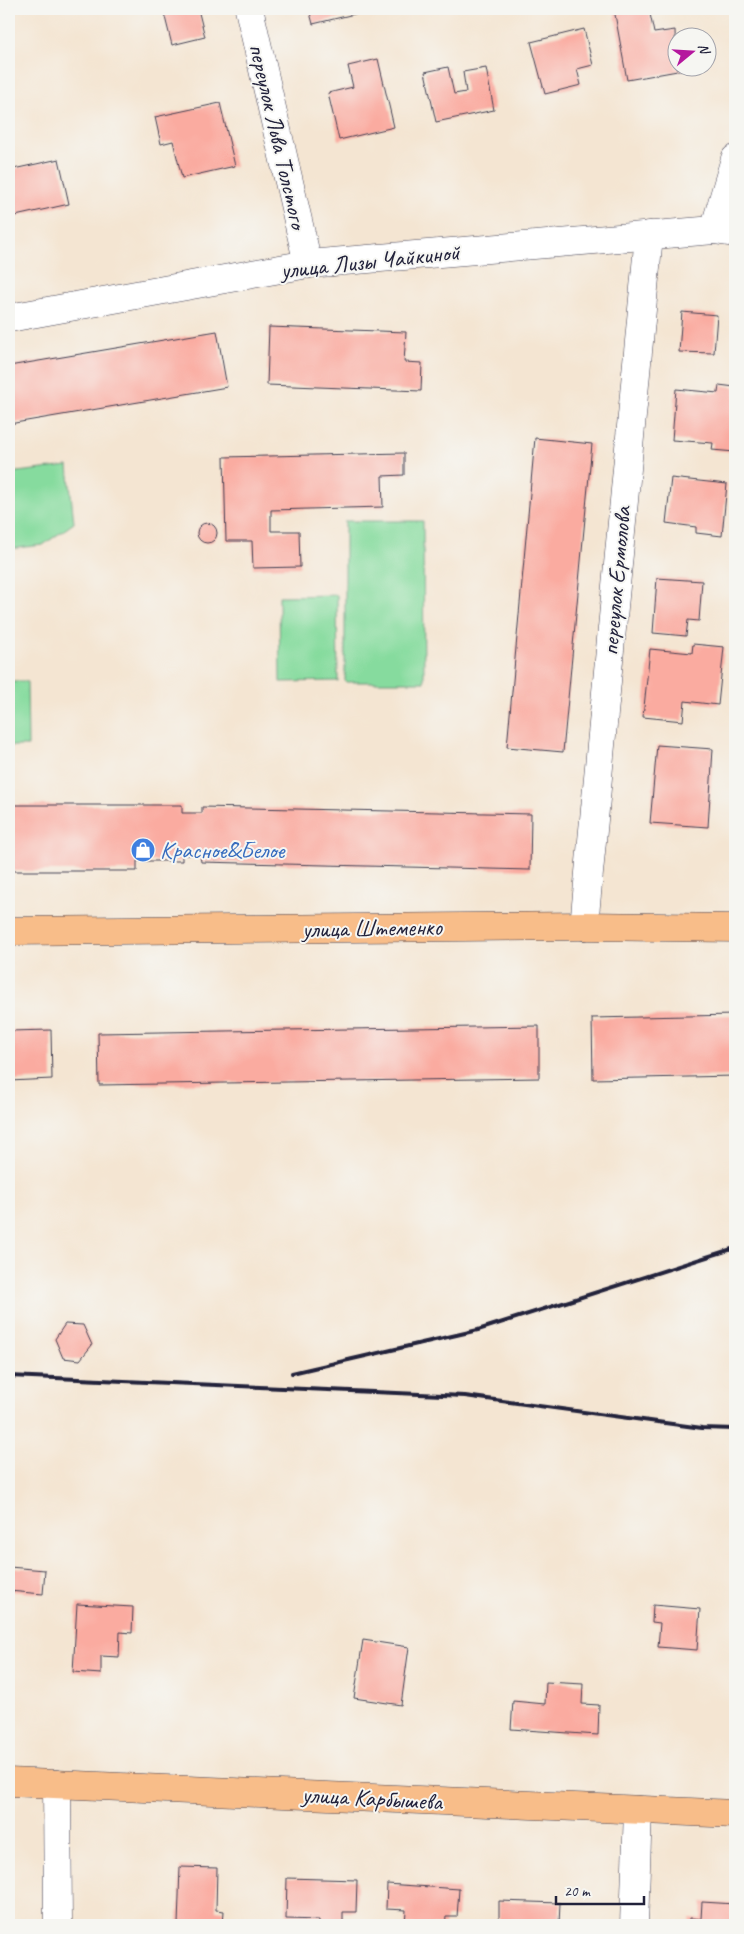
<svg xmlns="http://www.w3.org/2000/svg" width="744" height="1934" viewBox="0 0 744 1934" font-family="Caveat,sans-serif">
<rect width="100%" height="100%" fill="#f6f6f2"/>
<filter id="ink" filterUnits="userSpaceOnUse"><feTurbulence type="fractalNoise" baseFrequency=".02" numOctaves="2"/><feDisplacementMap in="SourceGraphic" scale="10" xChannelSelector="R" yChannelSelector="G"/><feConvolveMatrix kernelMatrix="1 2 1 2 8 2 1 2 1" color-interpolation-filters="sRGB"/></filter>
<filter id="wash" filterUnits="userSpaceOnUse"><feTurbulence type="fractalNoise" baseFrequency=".0096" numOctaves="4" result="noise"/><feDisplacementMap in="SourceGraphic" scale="20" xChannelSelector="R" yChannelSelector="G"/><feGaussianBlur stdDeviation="1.12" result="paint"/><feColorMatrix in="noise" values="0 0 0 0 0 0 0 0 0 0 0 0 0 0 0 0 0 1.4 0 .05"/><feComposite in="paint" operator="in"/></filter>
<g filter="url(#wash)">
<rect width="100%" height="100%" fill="#f4e5d2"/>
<g fill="#86db9e" stroke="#547e6c">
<polygon points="68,466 74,523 43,545 9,549 9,473"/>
<polygon points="345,521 423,521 424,682 345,682"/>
<polygon points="337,595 338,681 280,682 279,596"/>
<polygon points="9,681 27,681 28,746 9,746"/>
</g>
<g id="blocks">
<g fill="#faaba0">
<polygon points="163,9 198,9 205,37 172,45"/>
<polygon points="309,9 375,9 313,24"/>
<polygon points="614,9 649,9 654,33 675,30 676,68 682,68 683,70 627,80"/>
<polygon points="584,29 593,65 577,69 581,85 545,94 531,42"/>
<polygon points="378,59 394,127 339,140 328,93 353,87 348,66"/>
<polygon points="448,67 454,94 466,92 463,72 486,68 494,110 436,122 425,72"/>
<polygon points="220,103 235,166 182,178 173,141 161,144 155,117"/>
<polygon points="59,159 69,204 11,217 9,205 9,170"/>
<polygon points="682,312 717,315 714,353 679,352"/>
<polygon points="269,327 406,332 404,362 422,363 421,391 267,385"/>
<polygon points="217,331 227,387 9,424 9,366"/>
<polygon points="719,385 735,387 735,452 712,450 713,443 672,440 676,389 718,393"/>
<polygon points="535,438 592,444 563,752 507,747"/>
<polygon points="404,453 404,475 382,476 383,507 271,510 271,531 299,531 300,567 253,568 252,541 226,541 224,457"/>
<polygon points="671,478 727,484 722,536 696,533 696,527 666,523"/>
<circle cx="207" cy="533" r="10"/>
<polygon points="657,578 702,581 699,621 688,620 686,636 653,633"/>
<polygon points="693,644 724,647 718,705 685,701 683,721 643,717 650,649 692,653"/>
<polygon points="657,745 713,749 708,827 650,823"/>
<polygon points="9,805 182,805 182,813 202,813 202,807 531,814 530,870 201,862 200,855 182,855 182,861 137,861 137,871 9,871"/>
<polygon points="735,1015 735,1076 593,1079 592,1018"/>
<polygon points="539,1026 539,1078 99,1085 98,1033"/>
<polygon points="51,1030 52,1079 9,1081 9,1031"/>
<polygon points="65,1324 83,1325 92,1345 80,1360 63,1358 55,1339"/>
<polygon points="9,1567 45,1570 43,1594 9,1591"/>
<polygon points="77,1604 133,1607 132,1633 120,1632 119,1657 101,1656 101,1674 73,1672"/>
<polygon points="653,1605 700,1609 697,1650 658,1647 660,1623 652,1622"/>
<polygon points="363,1640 409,1647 401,1705 354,1698"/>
<polygon points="546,1682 583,1684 582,1704 599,1705 598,1735 511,1729 513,1701 545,1704"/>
<polygon points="180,1867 217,1868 216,1910 224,1911 223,1925 178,1925"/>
<polygon points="287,1878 357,1880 356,1912 343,1912 343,1925 319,1925 319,1920 286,1919"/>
<polygon points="387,1884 459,1889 457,1917 446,1917 445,1925 405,1925 406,1910 386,1909"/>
<polygon points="499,1901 560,1903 559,1925 499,1925"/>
<polygon points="702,1902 735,1904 735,1925 689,1925 690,1918 701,1919"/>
</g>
</g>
</g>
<g filter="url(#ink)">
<use href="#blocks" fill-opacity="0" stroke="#423f52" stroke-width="1"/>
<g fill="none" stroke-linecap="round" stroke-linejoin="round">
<defs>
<g id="minor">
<polyline points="249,9 308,264"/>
<polyline points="714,230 735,159"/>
<polyline points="9,318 308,264 714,230 735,233"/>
<polyline points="584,926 649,235"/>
<polyline points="57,1784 58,1925"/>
<polyline points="634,1925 638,1810"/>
</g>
<g id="major">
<polyline points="9,931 584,926 735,928"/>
<polyline points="9,1782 735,1814"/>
</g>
</defs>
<use href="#minor" stroke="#423f52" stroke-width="29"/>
<use href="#major" stroke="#423f52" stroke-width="29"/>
<use href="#minor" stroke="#fff" stroke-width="28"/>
<use href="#major" stroke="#f8bd89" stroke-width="28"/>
<g stroke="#22223b" stroke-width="4">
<polyline points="292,1373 478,1330 735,1248"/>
<polyline points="9,1376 465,1396 702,1428 735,1429"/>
</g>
</g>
</g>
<defs>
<symbol id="shop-disc" viewBox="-11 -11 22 22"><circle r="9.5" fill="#3f7fe0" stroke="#f6f6f2"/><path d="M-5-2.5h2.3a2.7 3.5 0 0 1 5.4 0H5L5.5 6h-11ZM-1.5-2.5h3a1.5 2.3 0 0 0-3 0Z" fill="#fff"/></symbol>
</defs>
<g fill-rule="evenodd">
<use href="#shop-disc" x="129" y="836" width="28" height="28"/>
</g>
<g text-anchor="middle" stroke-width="4" stroke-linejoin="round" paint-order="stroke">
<g font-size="24" fill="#22223b" stroke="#f6f6f2">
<text transform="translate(278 136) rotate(77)" y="8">переулок Льва Толстого</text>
<text transform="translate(370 261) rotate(-6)" y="8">улица Лизы Чайкиной</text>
<text transform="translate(616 581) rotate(-85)" y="8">переулок Ермолова</text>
<text transform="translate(372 928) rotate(-1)" y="8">улица Штеменко</text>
<text transform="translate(372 1798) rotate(3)" y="8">улица Карбышева</text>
</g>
<g font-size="24" fill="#366cbe" stroke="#f6f6f2" text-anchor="start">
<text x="160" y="858">Красное&amp;Белое</text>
</g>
</g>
<rect width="744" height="1934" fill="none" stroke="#f6f6f2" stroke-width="30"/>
<g transform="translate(692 52) rotate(72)"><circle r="24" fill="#f6f6f2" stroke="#a1a1a9"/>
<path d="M0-4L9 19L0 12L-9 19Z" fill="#b5179e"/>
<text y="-8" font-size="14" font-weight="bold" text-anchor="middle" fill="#22223b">N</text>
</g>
<path d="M556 1896v8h88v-8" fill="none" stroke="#22223b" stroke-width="2.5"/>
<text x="564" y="1896" font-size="15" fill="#22223b" stroke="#f6f6f2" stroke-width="4" paint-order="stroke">20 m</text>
</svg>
